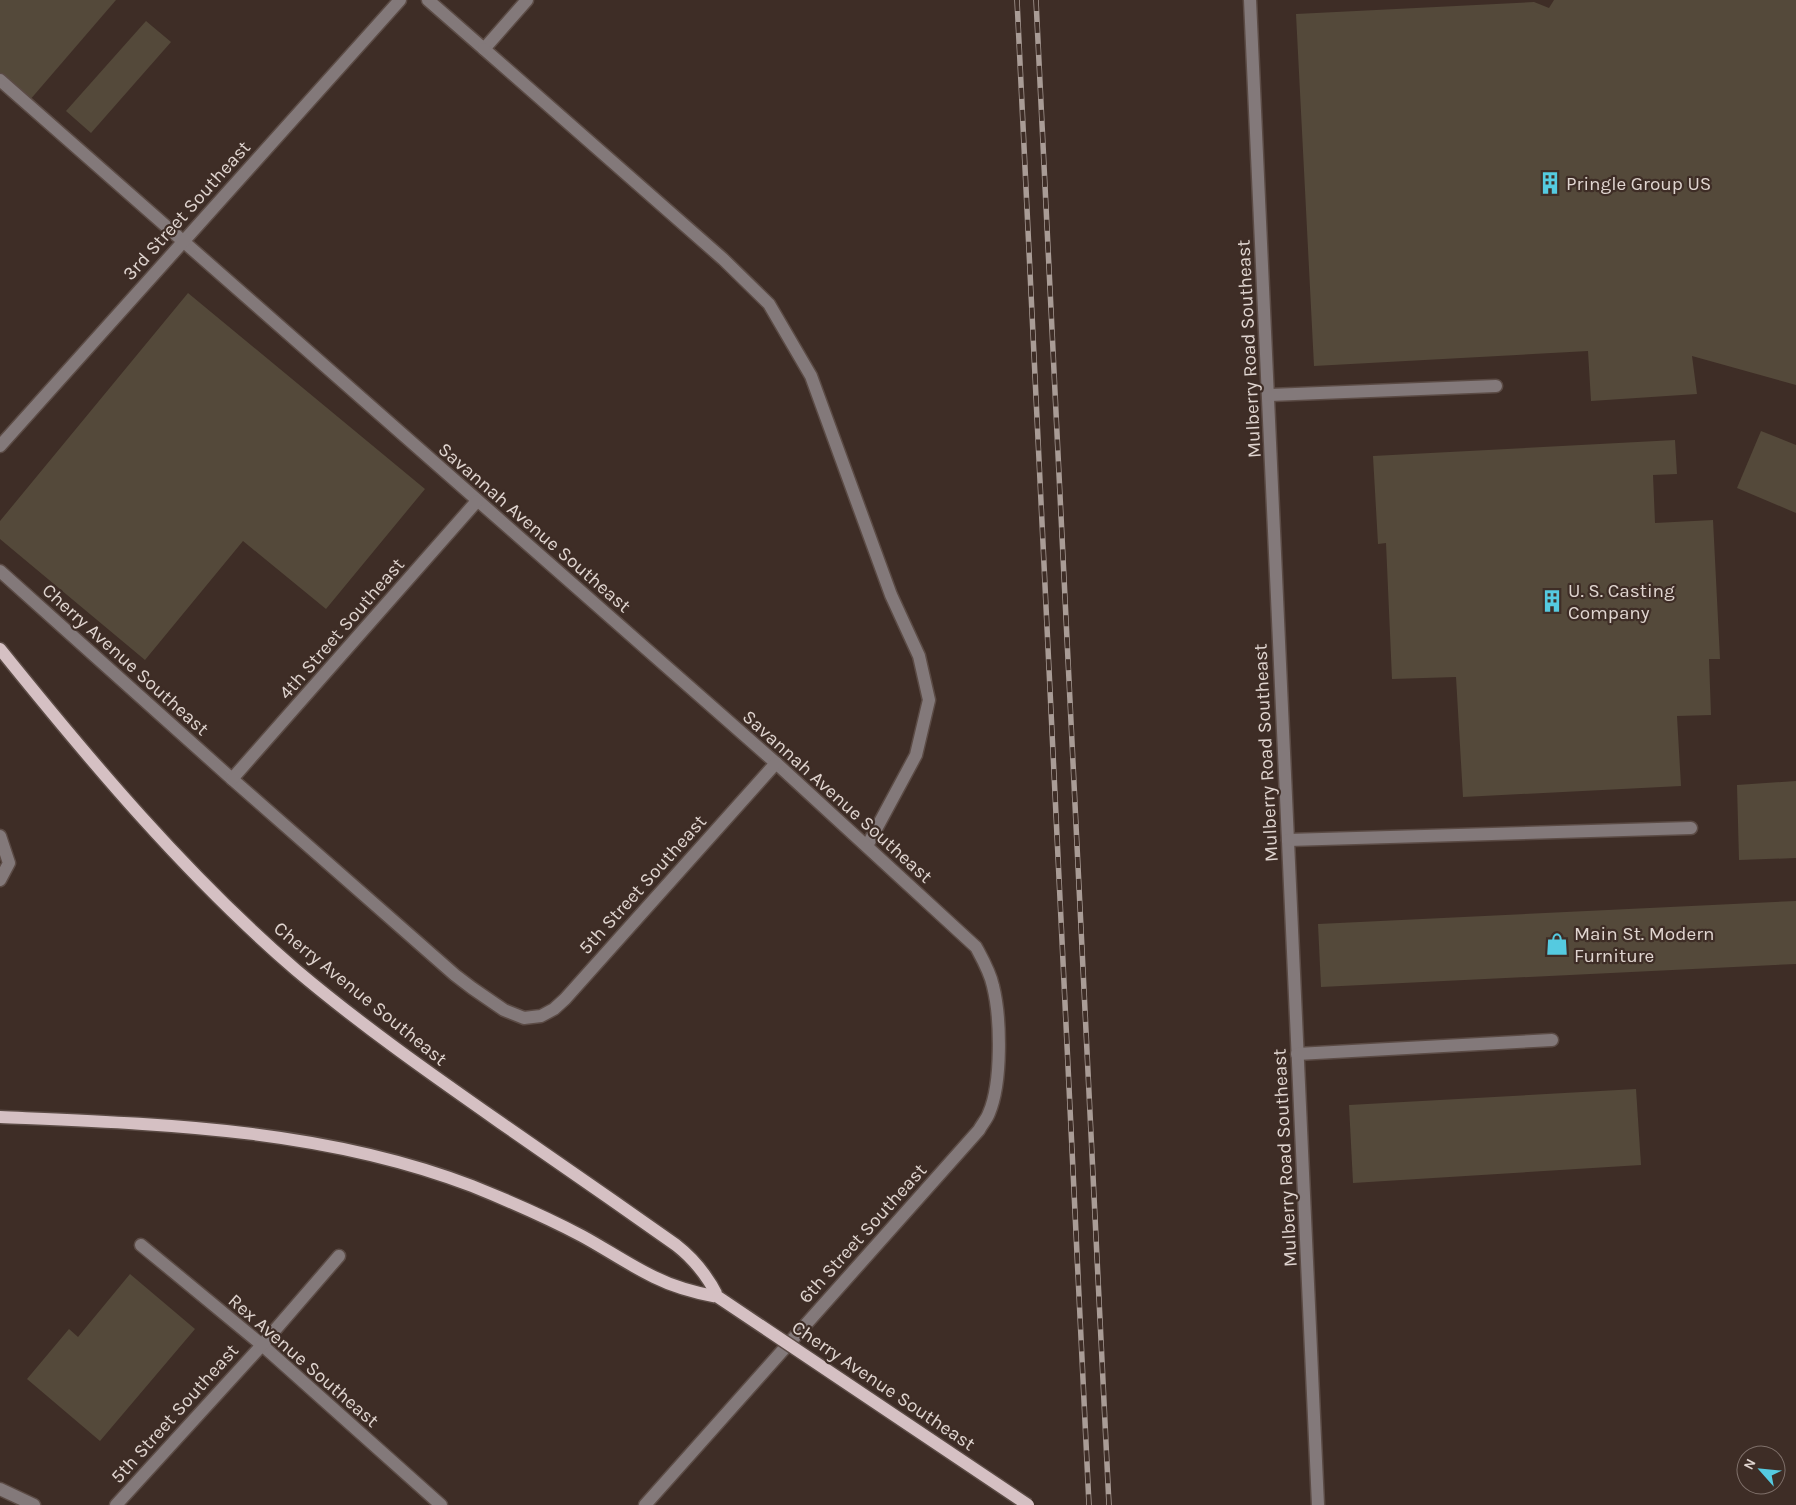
<svg xmlns="http://www.w3.org/2000/svg" width="1796" height="1505" viewBox="0 0 1796 1505" font-family="Karla,sans-serif">
<rect width="100%" height="100%" fill="#3e2d26"/>
<g fill="#54493a">
<polygon points="0,0 116,0 29,101 0,77"/>
<polygon points="1554,0 1796,0 1796,385 1692,356 1697,394 1591,401 1588,351 1314,366 1296,14 1534,2 1549,8"/>
<polygon points="146,21 171,42 91,133 66,111"/>
<polygon points="188,293 425,489 326,609 243,541 145,660 0,539 0,521"/>
<polygon points="1761,431 1796,445 1796,513 1737,488"/>
<polygon points="1675,440 1677,474 1653,475 1655,523 1713,520 1720,659 1709,659 1711,715 1677,716 1681,786 1463,797 1456,677 1392,679 1386,543 1378,544 1373,456"/>
<polygon points="1796,781 1796,858 1739,860 1737,785"/>
<polygon points="1796,901 1796,964 1321,987 1318,924"/>
<polygon points="1636,1089 1641,1165 1353,1183 1349,1105"/>
<polygon points="130,1274 195,1329 100,1441 27,1379 69,1329 78,1337"/>
</g>
<g fill="none" stroke-linecap="round" stroke-linejoin="round">
<defs>
<g id="minor">
<polyline points="428,0 484,49 527,0"/>
<polyline points="1250,0 1318,1505"/>
<polyline points="484,49 723,259 769,304 811,376 891,595 919,656 929,700 916,755 867,846"/>
<path d="M0,80L776,763L976,947C983,960 990,972 993,986C1001,1018 1002,1083 989,1113C987,1119 982,1124 979,1130L645,1505"/>
<polyline points="1269,395 1496,386"/>
<polyline points="0,446 400,0"/>
<polyline points="0,571 232,779 455,975 472,988 504,1010 524,1018 541,1016 554,1009 565,999 776,763"/>
<polyline points="232,779 477,501"/>
<polyline points="0,836 9,863 0,880"/>
<polyline points="1288,840 1691,828"/>
<polyline points="1297,1054 1552,1040"/>
<polyline points="141,1245 262,1345 441,1505"/>
<polyline points="0,1489 34,1505"/>
<polyline points="116,1505 262,1345 339,1256"/>
</g>
<g id="major">
<path d="M0,649C91,762 186,875 296,970C361,1025 431,1074 501,1123C559,1163 618,1204 676,1245C694,1259 708,1277 718,1297"/>
<path d="M0,1117C159,1124 321,1128 472,1186C509,1201 546,1217 582,1236C606,1249 629,1265 654,1277C674,1287 696,1293 718,1297"/>
</g>
</defs>
<use href="#minor" stroke="#5b4b45" stroke-width="15"/>
<use href="#major" stroke="#5b4b45" stroke-width="15"/>
<use href="#minor" stroke="#83797a" stroke-width="12"/>
<use href="#major" stroke="#d5c0c3" stroke-width="12"/>
<defs>
<g id="rail">
<polyline points="1017,0 1089,1505"/>
<polyline points="1036,0 1109,1505"/>
</g>
</defs>
<use href="#rail" stroke="#a99c96" stroke-width="5.5"/>
<use href="#rail" stroke="#3e2d26" stroke-width="4" stroke-dasharray="11" stroke-linecap="butt"/>
<defs>
<polyline id="major-bridge" points="718,1297 1028,1505"/>
</defs>
<use href="#major-bridge" stroke="#5b4b45" stroke-width="15" stroke-linecap="butt"/>
<use href="#major-bridge" stroke="#d5c0c3" stroke-width="12"/>
</g>
<defs>
<symbol id="building-bare" viewBox="-9 -9 18 18"><path d="M-4-6H4V6H1V3H-1V6H-4ZM-2.5-4.3h1.7v1.8h-1.7ZM.8-4.3h1.7v1.8H.8ZM-2.5-1h1.7V.8h-1.7ZM.8-1h1.7V.8H.8Z" fill="#55cae0" stroke="#3e2d26" stroke-width="2.5" paint-order="stroke"/></symbol>
<symbol id="shop-bare" viewBox="-9 -9 18 18"><path d="M-5-2.5h2.3a2.7 3.5 0 0 1 5.4 0H5L5.5 6h-11ZM-1.5-2.5h3a1.5 2.3 0 0 0-3 0Z" fill="#55cae0" stroke="#3e2d26" stroke-width="2.5" paint-order="stroke"/></symbol>
</defs>
<g fill-rule="evenodd">
<use href="#building-bare" x="1534" y="167" width="32" height="32"/>
<use href="#building-bare" x="1536" y="585" width="32" height="32"/>
<use href="#shop-bare" x="1541" y="928" width="32" height="32"/>
</g>
<g text-anchor="middle" stroke-width="4.5" stroke-linejoin="round" paint-order="stroke">
<g font-size="19" fill="#e0d5d0" stroke="#3e2d26" text-anchor="start">
<text x="1566" y="190">Pringle Group US</text>
<text x="1568" y="597">U. S. Casting<tspan x="1568" dy="22">Company</tspan></text>
<text x="1574" y="940">Main St. Modern<tspan x="1574" dy="22">Furniture</tspan></text>
</g>
<g font-size="19" fill="#e0d5d0" stroke="#3e2d26">
<text transform="translate(186 210) rotate(-48)" y="7">3rd Street Southeast</text>
<text transform="translate(1248 349) rotate(-93)" y="7">Mulberry Road Southeast</text>
<text transform="translate(535 527) rotate(41)" y="7">Savannah Avenue Southeast</text>
<text transform="translate(341 628) rotate(-49)" y="7">4th Street Southeast</text>
<text transform="translate(126 659) rotate(42)" y="7">Cherry Avenue Southeast</text>
<text transform="translate(1265 753) rotate(-93)" y="7">Mulberry Road Southeast</text>
<text transform="translate(838 796) rotate(42)" y="7">Savannah Avenue Southeast</text>
<text transform="translate(642 884) rotate(-48)" y="7">5th Street Southeast</text>
<text transform="translate(361 993) rotate(39)" y="7">Cherry Avenue Southeast</text>
<text transform="translate(1284 1158) rotate(-93)" y="7">Mulberry Road Southeast</text>
<text transform="translate(862 1233) rotate(-48)" y="7">6th Street Southeast</text>
<text transform="translate(304 1360) rotate(41)" y="7">Rex Avenue Southeast</text>
<text transform="translate(884 1385) rotate(34)" y="7">Cherry Avenue Southeast</text>
<text transform="translate(174 1413) rotate(-48)" y="7">5th Street Southeast</text>
</g>
</g>
<g transform="translate(1761 1470) rotate(297)"><circle r="24" fill="#3e2d26" stroke="#7f706a"/>
<path d="M0-4L9 19L0 12L-9 19Z" fill="#55cae0"/>
<text y="-8" font-size="14" font-weight="bold" text-anchor="middle" fill="#e0d5d0">N</text>
</g>
</svg>
